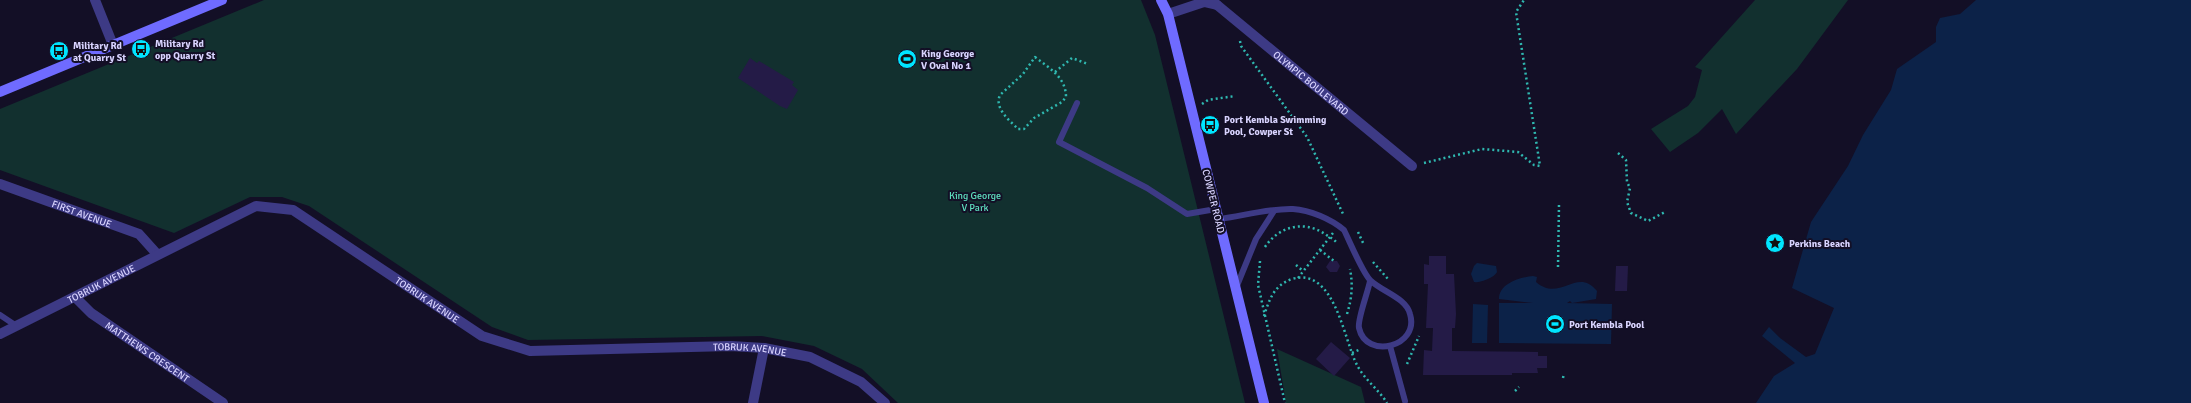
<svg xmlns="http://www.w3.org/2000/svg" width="2191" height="403" viewBox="0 0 2191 403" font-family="Signika,sans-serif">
<rect width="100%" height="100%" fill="#130f26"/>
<g fill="#12302f">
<polygon points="264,0 1141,0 1155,35 1245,403 898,403 862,369 814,346 762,336 528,340 492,327 309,206 282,197 250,197 174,233 0,170 0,109"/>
<polygon points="1755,0 1848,0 1797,69 1736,134 1722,109 1698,133 1670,152 1651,129 1688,106 1695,97 1702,70 1695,67"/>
<polygon points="1277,349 1361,387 1365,403 1286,403"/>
</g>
<g fill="#0c2248">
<polygon points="1976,0 2191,0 2191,403 1756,403 1774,376 1795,363 1762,336 1769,327 1780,338 1806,357 1815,354 1834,308 1792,288 1811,222 1848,166 1863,135 1891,90 1897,69 1936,42 1936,27 1940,18 1960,14"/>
<path d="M1477,263L1496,266L1497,272C1494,278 1480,283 1474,282L1471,274L1474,266Z"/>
<path d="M1533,276L1537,277L1536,282C1560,303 1577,266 1597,291L1596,299L1572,303L1570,301L1567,303L1612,304L1611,344L1499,343V303H1533L1499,299C1499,283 1521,277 1533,276Z"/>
<polygon points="1473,304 1488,305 1487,343 1472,343"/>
</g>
<g fill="#241b47">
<polygon points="750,58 757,63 759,61 794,82 792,85 798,90 787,109 780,106 738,78"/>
<polygon points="1429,256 1446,256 1446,274 1454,274 1456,314 1455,328 1452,328 1452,351 1538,352 1538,356 1547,356 1547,368 1537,368 1538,373 1512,373 1512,375 1423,375 1424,350 1432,351 1433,328 1426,328 1428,284 1424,284 1424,264 1429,265"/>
<polygon points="1330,261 1337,261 1340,266 1337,272 1330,272 1326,267"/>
<polygon points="1616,266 1628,266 1627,291 1615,291"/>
<polygon points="1331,342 1350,358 1334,376 1316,359"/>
</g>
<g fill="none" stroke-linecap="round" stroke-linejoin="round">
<g stroke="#2fb8b0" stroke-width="2.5" stroke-dasharray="2 3" stroke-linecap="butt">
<polyline points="1240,41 1241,46 1307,137 1344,216"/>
<path d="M1035,57C1049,68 1066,77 1066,97L1062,102L1034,118L1024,129H1018C1009,120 994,108 1000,95L1023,74Z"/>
<polyline points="1055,72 1072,58 1088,64"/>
<polyline points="1202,104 1208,100 1235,96"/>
<polyline points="1618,153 1626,160 1627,182 1630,188 1627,202 1631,213 1648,221 1665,212"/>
<polyline points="1424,163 1482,149 1518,152 1534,165 1540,166 1516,12 1524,0"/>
<polyline points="1358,232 1364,245"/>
<path d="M1265,247C1279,226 1304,220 1325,234C1329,237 1334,239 1337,243"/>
<polyline points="1320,250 1334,261"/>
<polyline points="1260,261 1258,285 1285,403"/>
<polyline points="1373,262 1388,279"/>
<polyline points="1296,265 1303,271"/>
<polyline points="1558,267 1559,204"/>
<polyline points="1298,278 1333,233"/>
<path d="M1347,314C1352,298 1353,285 1350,269"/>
<path d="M1264,316C1269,300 1274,285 1292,279C1335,266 1344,341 1357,365C1364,379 1379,390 1387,403"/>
<polyline points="1352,353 1361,349"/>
<polyline points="1407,364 1419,336"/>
<polyline points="1563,378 1564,373"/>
<polyline points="1515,391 1519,387"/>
</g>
<g stroke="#3d3a85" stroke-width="6">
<polyline points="1077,103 1059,142 1147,188 1187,214 1216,209"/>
<path d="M1219,219C1242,216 1271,208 1293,209C1310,210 1331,219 1344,230C1350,242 1363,274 1371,281C1383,292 1406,298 1410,314C1420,347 1366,360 1359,328C1357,320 1368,292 1370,281"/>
<polyline points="1236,288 1256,239 1274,211"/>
<polyline points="0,315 15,325"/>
<polyline points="1390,346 1405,401"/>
</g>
<g stroke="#3d3a85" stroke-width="10">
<polyline points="95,0 113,45"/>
<path id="s1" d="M1211,0L1412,166"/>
<polyline points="1168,14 1204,2 1217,5"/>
<path id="s2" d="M0,184L139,234L157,254"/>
<path id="s3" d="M75,297L91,313L223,403"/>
<path id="s4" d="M0,334L256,206L293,210L482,336L530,351L731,346L764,348L810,357L861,382L885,403"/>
<polyline points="753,403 764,348"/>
</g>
<g stroke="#6f6bff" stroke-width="10">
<polyline points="1161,0 1168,14 1264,403"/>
<polyline points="0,92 222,0"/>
</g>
</g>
<defs>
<symbol id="bus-disc" viewBox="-11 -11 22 22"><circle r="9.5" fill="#00e5ff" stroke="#130f26"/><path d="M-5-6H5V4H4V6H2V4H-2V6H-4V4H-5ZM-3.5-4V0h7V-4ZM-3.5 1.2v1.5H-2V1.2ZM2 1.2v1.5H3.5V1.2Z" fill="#111"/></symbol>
<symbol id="stadium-disc" viewBox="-11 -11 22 22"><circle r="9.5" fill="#00e5ff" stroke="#130f26"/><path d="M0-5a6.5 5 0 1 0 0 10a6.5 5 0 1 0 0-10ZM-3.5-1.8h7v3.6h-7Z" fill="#111"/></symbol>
<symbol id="sight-disc" viewBox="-11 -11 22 22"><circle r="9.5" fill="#00e5ff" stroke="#130f26"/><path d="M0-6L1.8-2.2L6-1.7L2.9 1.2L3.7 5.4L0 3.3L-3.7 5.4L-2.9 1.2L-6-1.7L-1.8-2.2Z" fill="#111"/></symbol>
</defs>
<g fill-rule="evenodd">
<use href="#bus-disc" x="130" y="38" width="22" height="22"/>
<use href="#bus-disc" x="48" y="40" width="22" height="22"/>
<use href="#stadium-disc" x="896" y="48" width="22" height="22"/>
<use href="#bus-disc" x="1199" y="114" width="22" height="22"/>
<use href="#sight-disc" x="1764" y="232" width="22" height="22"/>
<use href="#stadium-disc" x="1544" y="313" width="22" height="22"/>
</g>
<g text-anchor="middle" stroke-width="4" stroke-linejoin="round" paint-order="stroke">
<g font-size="10" font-weight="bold" fill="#d9d4ff" stroke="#130f26" text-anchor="start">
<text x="155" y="47">Military Rd<tspan x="155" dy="12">opp Quarry St</tspan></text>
<text x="73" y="49">Military Rd<tspan x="73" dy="12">at Quarry St</tspan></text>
<text x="921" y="57">King George<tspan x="921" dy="12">V Oval No 1</tspan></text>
<text x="1224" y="123">Port Kembla Swimming<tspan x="1224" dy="12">Pool, Cowper St</tspan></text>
<text x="1789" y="247">Perkins Beach</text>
<text x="1569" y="328">Port Kembla Pool</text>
</g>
<g font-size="10" fill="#d9d4ff" stroke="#130f26">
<text dy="4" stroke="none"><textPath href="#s1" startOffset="130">OLYMPIC BOULEVARD</textPath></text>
<text transform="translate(1214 201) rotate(76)" y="4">COWPER ROAD</text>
<text dy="4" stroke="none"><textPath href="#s2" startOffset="87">FIRST AVENUE</textPath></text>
<text dy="4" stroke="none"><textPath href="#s4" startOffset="113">TOBRUK AVENUE</textPath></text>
<text dy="4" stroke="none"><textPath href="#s4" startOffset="485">TOBRUK AVENUE</textPath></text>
<text dy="4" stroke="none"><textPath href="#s4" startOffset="821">TOBRUK AVENUE</textPath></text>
<text dy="4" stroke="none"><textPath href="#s3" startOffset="91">MATTHEWS CRESCENT</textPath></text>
</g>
<g font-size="10" fill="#5fe0c0" stroke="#130f26">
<text x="975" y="199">King George<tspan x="975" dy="12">V Park</tspan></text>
</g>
</g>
</svg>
